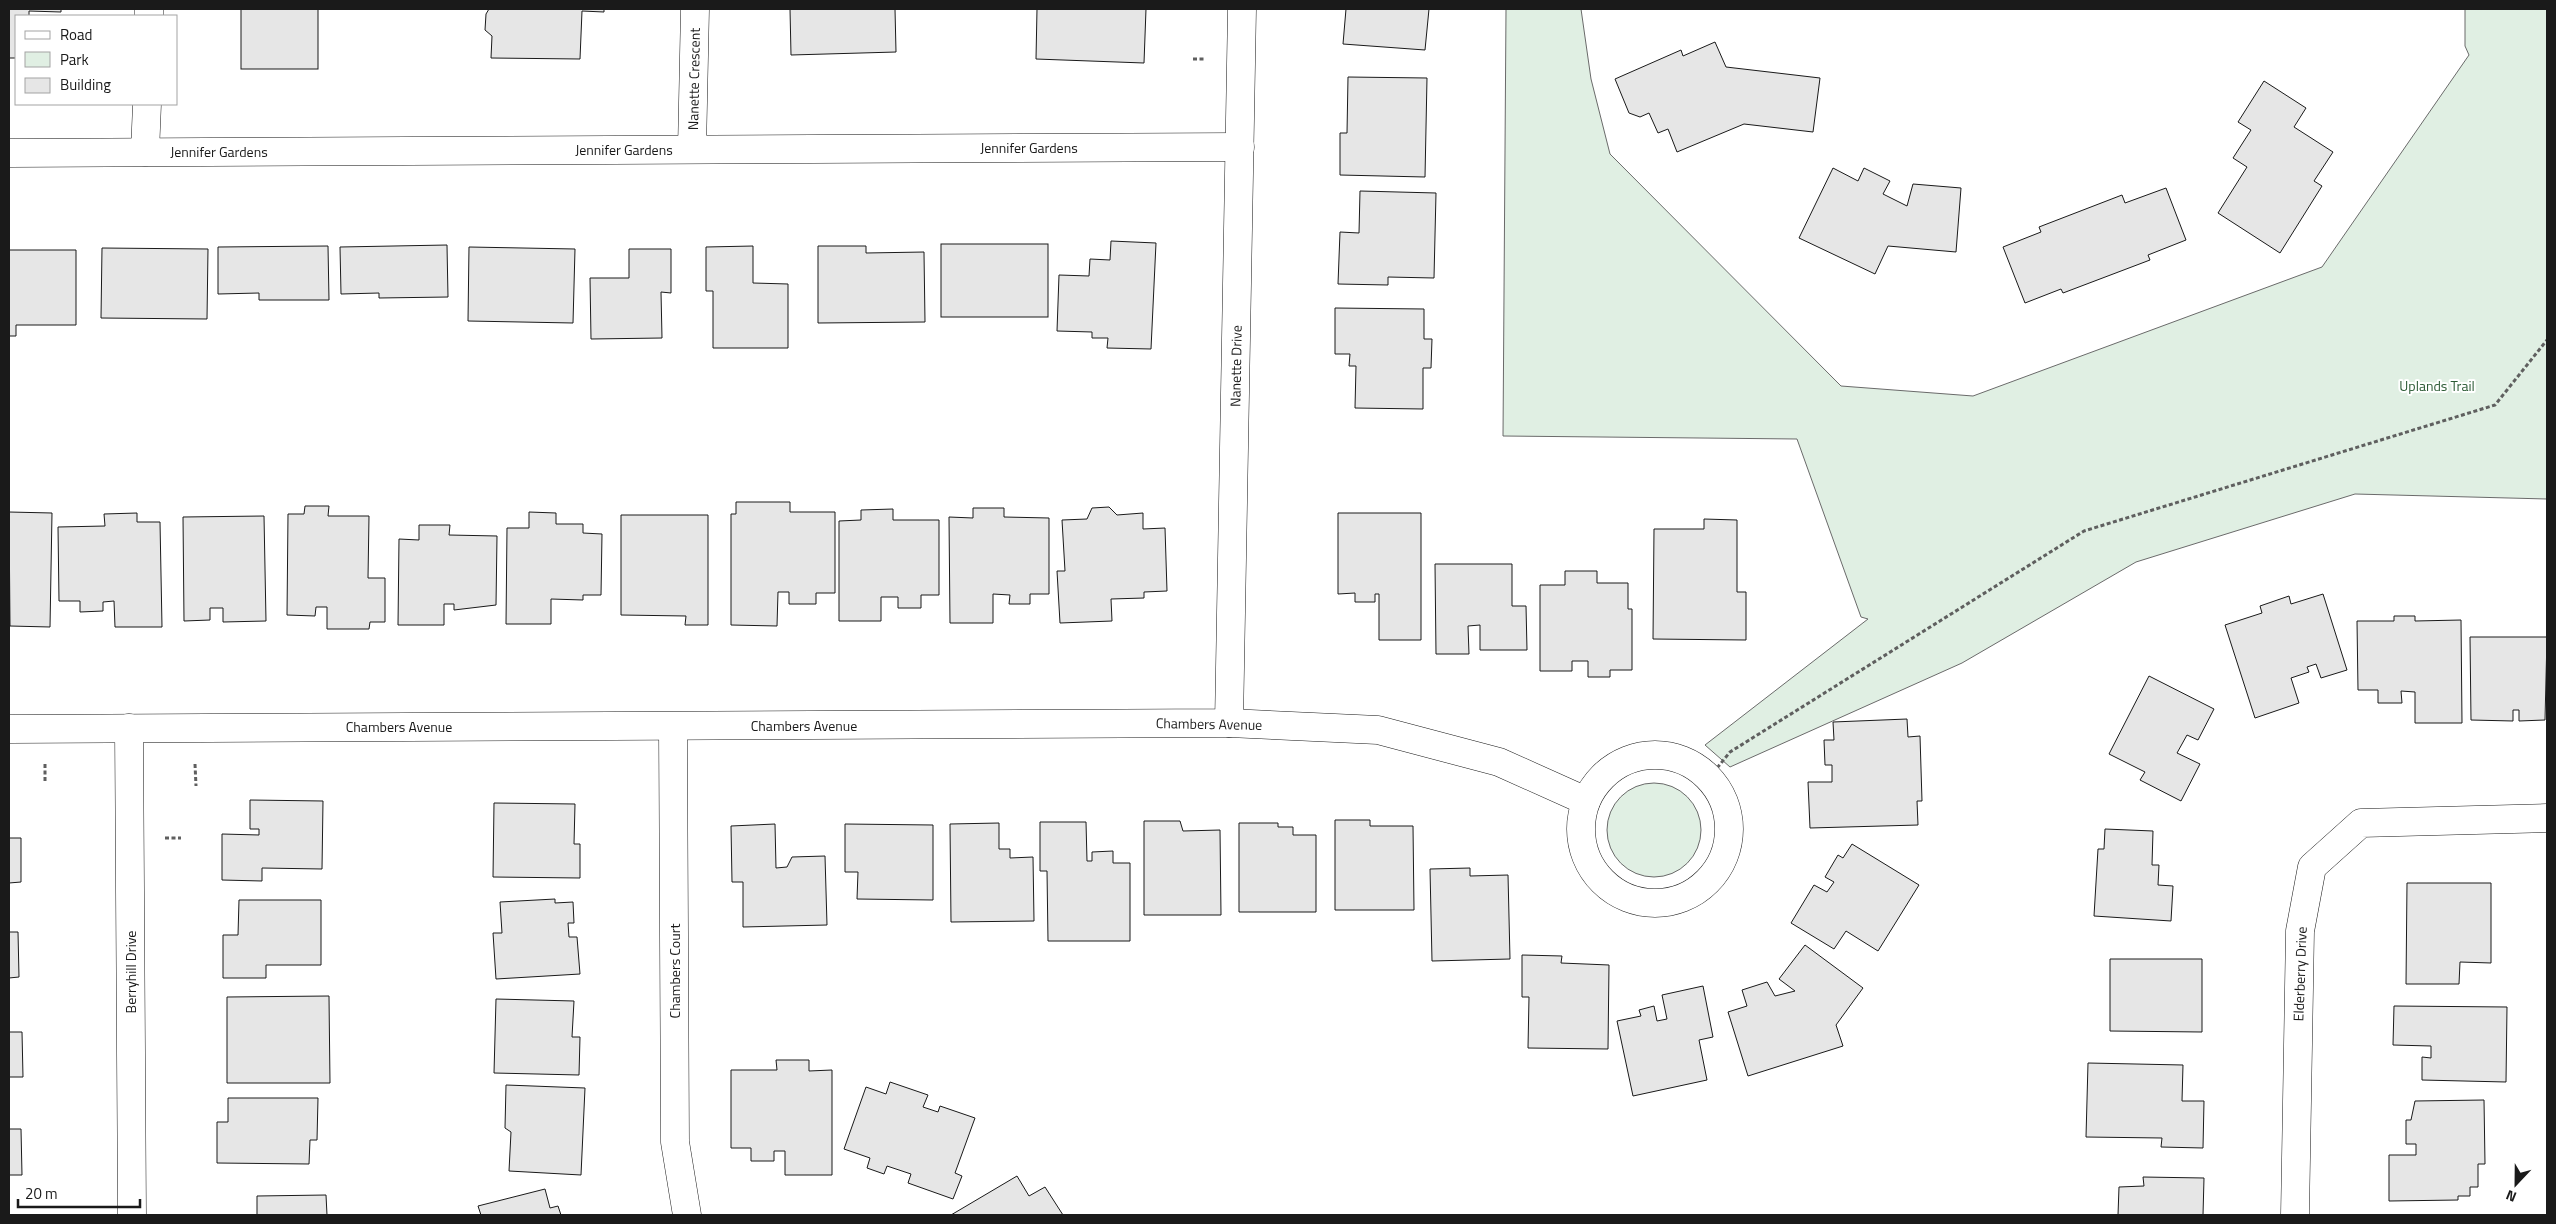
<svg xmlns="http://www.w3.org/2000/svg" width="2556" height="1224" viewBox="0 0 2556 1224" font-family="'Titillium Web',sans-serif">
<rect width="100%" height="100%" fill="#fff"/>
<g fill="#e0efe3" stroke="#6a6a6a">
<polygon points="1506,9 1581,9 1591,79 1610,154 1841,386 1973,396 2322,267 2469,55 2465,46 2465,9 2547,9 2547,499 2355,494 2136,562 1962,663 1730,767 1705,745 1868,619 1861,617 1797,439 1503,436"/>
<circle cx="1654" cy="830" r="47"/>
</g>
<g fill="#e6e6e6" stroke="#1a1a1a">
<polygon points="9,9 61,9 61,12 29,11 29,16 16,16 16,58 9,58"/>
<rect x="241" y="9" width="77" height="60"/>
<polygon points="489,9 604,9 604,12 582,11 580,59 491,58 492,36 485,30 486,14"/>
<polygon points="790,9 895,9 896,52 791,55"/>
<polygon points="1037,9 1146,9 1144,63 1036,59"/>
<polygon points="1346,9 1429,9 1425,50 1343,44"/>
<polygon points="1715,42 1726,67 1820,78 1813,132 1744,124 1677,152 1668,129 1658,133 1649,113 1640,117 1629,113 1615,79 1681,50 1683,56"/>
<polygon points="1348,77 1427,78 1425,177 1340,175 1340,133 1347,133"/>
<polygon points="2264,81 2306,108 2294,127 2333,152 2314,181 2322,186 2280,253 2218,213 2247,167 2233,158 2251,130 2238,122"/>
<polygon points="1833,168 1858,181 1864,168 1890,181 1883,194 1907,206 1913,184 1961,188 1956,252 1888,246 1875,274 1799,238"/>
<polygon points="2166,188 2186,240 2148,255 2150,260 2063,293 2061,289 2025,303 2003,247 2041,232 2039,227 2122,195 2125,203"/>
<polygon points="1360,191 1436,193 1434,278 1388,277 1388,285 1338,284 1340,232 1359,233"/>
<polygon points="1111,241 1156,243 1151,349 1107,348 1108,338 1092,338 1092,332 1057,331 1059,275 1089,276 1090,259 1110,260"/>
<rect x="941" y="244" width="107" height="73"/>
<polygon points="447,245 448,297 379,298 379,293 341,294 340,247"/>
<polygon points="328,246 329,300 259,300 259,293 218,294 218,247"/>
<polygon points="753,246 753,283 788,284 788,348 713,348 713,291 706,291 706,247"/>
<polygon points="818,246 866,246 866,253 924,252 925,322 818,323"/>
<polygon points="469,247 575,249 573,323 468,321"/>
<polygon points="102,248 208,249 207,319 101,318"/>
<polygon points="629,249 671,249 671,293 661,292 662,338 591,339 590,278 629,278"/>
<polygon points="9,250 76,250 76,325 16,325 16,336 9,336"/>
<polygon points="1335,308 1424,309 1424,339 1432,339 1431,368 1423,368 1423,409 1355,408 1356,366 1349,366 1350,354 1335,354"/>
<polygon points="736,502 790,502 790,512 835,512 835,593 816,593 816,604 789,604 789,592 778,592 777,626 731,625 731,514 736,514"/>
<polygon points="305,506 329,506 328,516 369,516 368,578 385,578 385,622 370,622 369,629 327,629 327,607 316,607 315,616 287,615 288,514 304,514"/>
<polygon points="1109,507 1117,515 1143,513 1143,529 1165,528 1167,591 1144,592 1144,598 1111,599 1112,621 1060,623 1057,571 1065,571 1062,520 1087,519 1092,508"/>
<polygon points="973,508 1004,508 1004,517 1049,518 1049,594 1030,594 1030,604 1009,604 1010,595 993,594 993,623 950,623 949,517 973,518"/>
<polygon points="893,509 893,520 939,520 939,595 921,595 921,608 898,608 898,597 881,597 881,621 839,621 839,521 861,520 861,510"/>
<polygon points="9,512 52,513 50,627 10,626"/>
<polygon points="529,512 556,513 556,524 583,524 583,533 602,534 601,595 583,595 583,600 551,599 551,624 506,624 507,528 529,528"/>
<polygon points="137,513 137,522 160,522 162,627 115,627 114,601 103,602 103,611 80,612 80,601 59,601 58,527 105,526 104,514"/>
<polygon points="1338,513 1421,513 1421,640 1379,640 1379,594 1375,594 1375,602 1355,602 1355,593 1338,594"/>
<polygon points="621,515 708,515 708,625 685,625 686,616 621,615"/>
<polygon points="264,516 266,621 223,622 223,608 210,608 210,620 184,621 183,517"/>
<polygon points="1704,519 1737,520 1737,592 1746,592 1746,640 1653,639 1654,529 1704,529"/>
<polygon points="419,525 450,525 449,535 497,536 496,605 454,610 454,604 444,604 444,625 398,625 399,539 419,540"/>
<polygon points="1435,564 1512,564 1512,606 1526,606 1527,650 1480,650 1480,625 1468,626 1469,654 1436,654"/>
<polygon points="1565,571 1597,571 1597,583 1628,583 1628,609 1632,609 1632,670 1610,670 1610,677 1588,677 1588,661 1572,661 1572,671 1540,671 1540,585 1565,585"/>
<polygon points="2323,594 2347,670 2321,678 2316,664 2307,667 2309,672 2291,678 2299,703 2255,718 2225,625 2262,613 2260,606 2289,596 2291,604"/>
<polygon points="2394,616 2415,616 2415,621 2461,620 2462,723 2415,723 2415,692 2401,691 2402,703 2378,703 2378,690 2358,690 2357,621 2394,621"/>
<polygon points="2470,637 2547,637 2545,720 2519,721 2519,710 2513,710 2513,721 2471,720"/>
<polygon points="2149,676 2214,709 2198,740 2187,735 2177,753 2200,764 2181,801 2140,780 2145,772 2109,754"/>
<polygon points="1907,719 1908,737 1920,736 1922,801 1917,801 1918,825 1810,828 1808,782 1832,782 1832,765 1825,765 1824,740 1834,740 1833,722"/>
<polygon points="250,800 323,801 322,869 262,868 262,881 222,880 222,834 259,835 259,829 250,829"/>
<polygon points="494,803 575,804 574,844 580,844 580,878 493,877"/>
<polygon points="1335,820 1370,820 1370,826 1413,826 1414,910 1335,910"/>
<polygon points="1144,821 1180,821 1183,831 1220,830 1221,915 1144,915"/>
<polygon points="1040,822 1086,822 1087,861 1092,861 1092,852 1113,851 1113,863 1130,863 1130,941 1048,941 1047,871 1040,871"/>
<polygon points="999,823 999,849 1010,849 1010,858 1033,857 1034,921 951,922 950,824"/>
<polygon points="1239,823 1278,823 1278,827 1293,827 1293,835 1316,835 1316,912 1239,912"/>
<polygon points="775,824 776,868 787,867 792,857 825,856 827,925 743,927 743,882 732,882 731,826"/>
<polygon points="845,824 933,825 933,900 857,899 858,872 845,872"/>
<polygon points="2105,829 2153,831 2152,865 2159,865 2158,885 2173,886 2171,921 2094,916 2098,849 2104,849"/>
<polygon points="9,838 21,838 21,882 9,883"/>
<polygon points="1852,844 1919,885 1878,951 1846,931 1834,949 1791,923 1814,885 1827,892 1834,882 1825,877 1838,855 1843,858"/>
<polygon points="1470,868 1470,876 1508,875 1510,959 1432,961 1430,869"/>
<polygon points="2407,883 2491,883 2491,963 2460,962 2459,984 2406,984"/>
<polygon points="555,899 555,903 573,902 574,923 568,923 569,937 577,937 580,974 496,979 493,933 502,933 500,902"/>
<polygon points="239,900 321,900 321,965 266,965 266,978 223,978 223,935 238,935"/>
<polygon points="9,932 18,932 19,977 9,978"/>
<polygon points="1805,945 1863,988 1836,1025 1843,1046 1748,1076 1728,1012 1747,1006 1742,990 1767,982 1775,996 1795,991 1779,979"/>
<polygon points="1522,955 1562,956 1561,963 1609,965 1608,1049 1528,1048 1529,997 1522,997"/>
<polygon points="2110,959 2202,959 2202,1032 2110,1031"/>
<polygon points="1703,986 1713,1037 1699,1040 1707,1080 1633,1096 1617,1021 1641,1016 1639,1010 1654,1006 1657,1021 1667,1019 1662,995"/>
<polygon points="329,996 330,1083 227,1083 227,997"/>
<polygon points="496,999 574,1001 572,1037 580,1037 579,1075 494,1073"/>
<polygon points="2394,1006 2507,1007 2506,1082 2422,1080 2422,1057 2431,1058 2431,1046 2393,1045"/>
<polygon points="9,1032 22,1032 23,1077 9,1077"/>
<polygon points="776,1060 809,1060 809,1071 832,1070 832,1175 785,1175 785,1151 774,1151 774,1161 751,1161 751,1148 731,1148 731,1070 777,1070"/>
<polygon points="2088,1063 2183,1065 2182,1101 2204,1101 2203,1148 2161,1147 2162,1138 2086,1137"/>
<polygon points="890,1082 928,1095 923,1107 938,1112 940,1106 975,1118 955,1173 962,1176 953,1199 908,1183 911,1174 887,1166 884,1174 867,1168 870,1158 844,1149 866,1087 886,1094"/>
<polygon points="506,1085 585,1088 581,1175 509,1171 511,1132 505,1128"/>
<polygon points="228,1098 318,1098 317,1140 310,1140 309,1164 217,1163 217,1122 228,1122"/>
<polygon points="2484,1100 2485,1164 2478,1164 2478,1187 2470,1187 2470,1196 2458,1196 2458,1200 2389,1201 2389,1155 2416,1155 2416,1144 2406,1144 2406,1120 2411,1120 2415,1101"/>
<polygon points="9,1129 21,1129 22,1175 9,1175"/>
<polygon points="1017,1176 1029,1196 1045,1187 1063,1215 951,1215"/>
<polygon points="2143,1177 2204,1178 2203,1215 2118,1215 2119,1187 2144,1186"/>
<polygon points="545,1189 550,1208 558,1206 561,1215 481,1215 478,1206"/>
<polygon points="326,1195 327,1215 257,1215 257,1196"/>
</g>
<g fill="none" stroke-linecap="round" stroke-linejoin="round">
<defs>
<g id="minor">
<polyline points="149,16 149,9"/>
<polyline points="692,149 695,9"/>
<polyline points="145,152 147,104"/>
<polyline points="9,153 1240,147"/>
<polyline points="1229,723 1378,730 1499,762 1586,801"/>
<polyline points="673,727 675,1142 687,1215"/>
<circle cx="1655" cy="829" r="74"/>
<polyline points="2295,1215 2300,931 2312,867 2361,823 2547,818"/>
</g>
<g id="tertiary">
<polyline points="129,728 132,1215"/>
<polyline points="9,729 1229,723 1242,9"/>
</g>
</defs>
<use href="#minor" stroke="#1a1a1a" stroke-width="29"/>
<use href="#tertiary" stroke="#1a1a1a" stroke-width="29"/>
<g stroke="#5f5f5f" stroke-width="3" stroke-dasharray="4 2.5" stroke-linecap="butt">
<polyline points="1193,59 1205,59"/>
<polyline points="195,764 196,786"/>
<polyline points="1709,778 1730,752 2084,531 2495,405 2547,340"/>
<polyline points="45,781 45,764"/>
<polyline points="165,838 181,838"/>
</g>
<use href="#minor" stroke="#fff" stroke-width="28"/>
<use href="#tertiary" stroke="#fff" stroke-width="28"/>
</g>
<g text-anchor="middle" stroke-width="4" stroke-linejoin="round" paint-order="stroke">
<g font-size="14" fill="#1a1a1a" stroke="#fff">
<text transform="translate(694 79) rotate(-89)" y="5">Nanette Crescent</text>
<text x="1029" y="153">Jennifer Gardens</text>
<text x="624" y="155">Jennifer Gardens</text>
<text x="219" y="157">Jennifer Gardens</text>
<text transform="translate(1236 366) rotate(-89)" y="5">Nanette Drive</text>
<text transform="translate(1209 724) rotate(1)" y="5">Chambers Avenue</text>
<text x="804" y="731">Chambers Avenue</text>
<text x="399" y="732">Chambers Avenue</text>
<text transform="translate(675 971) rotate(-90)" y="5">Chambers Court</text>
<text transform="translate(131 972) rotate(-90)" y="5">Berryhill Drive</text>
<text transform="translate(2300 974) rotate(-88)" y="5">Elderberry Drive</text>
</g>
<g font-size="14" fill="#2b5a34" stroke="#fff">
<text x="2437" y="391">Uplands Trail</text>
</g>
</g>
<rect width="2556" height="1224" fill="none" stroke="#1a1a1a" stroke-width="20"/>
<rect x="15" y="15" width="162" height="90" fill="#ffffff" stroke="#a3a3a3"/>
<rect x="25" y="31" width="25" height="8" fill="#ffffff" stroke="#a3a3a3"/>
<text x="60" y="40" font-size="15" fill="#1a1a1a">Road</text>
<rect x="25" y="52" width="25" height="15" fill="#e0efe3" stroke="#a3a3a3"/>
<text x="60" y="65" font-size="15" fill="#1a1a1a">Park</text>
<rect x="25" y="78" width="25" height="15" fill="#e6e6e6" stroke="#a3a3a3"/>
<text x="60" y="90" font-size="15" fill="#1a1a1a">Building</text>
<g transform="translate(2516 1184) rotate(202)" stroke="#ffffff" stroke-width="4" paint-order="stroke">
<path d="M0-4L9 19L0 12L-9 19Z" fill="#1a1a1a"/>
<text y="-8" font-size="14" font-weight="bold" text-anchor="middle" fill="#1a1a1a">N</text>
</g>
<path d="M18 1199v8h122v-8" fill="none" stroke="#1a1a1a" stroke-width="2.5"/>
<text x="25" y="1199" font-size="15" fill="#1a1a1a" stroke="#ffffff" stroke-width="4" paint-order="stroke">20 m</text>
</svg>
